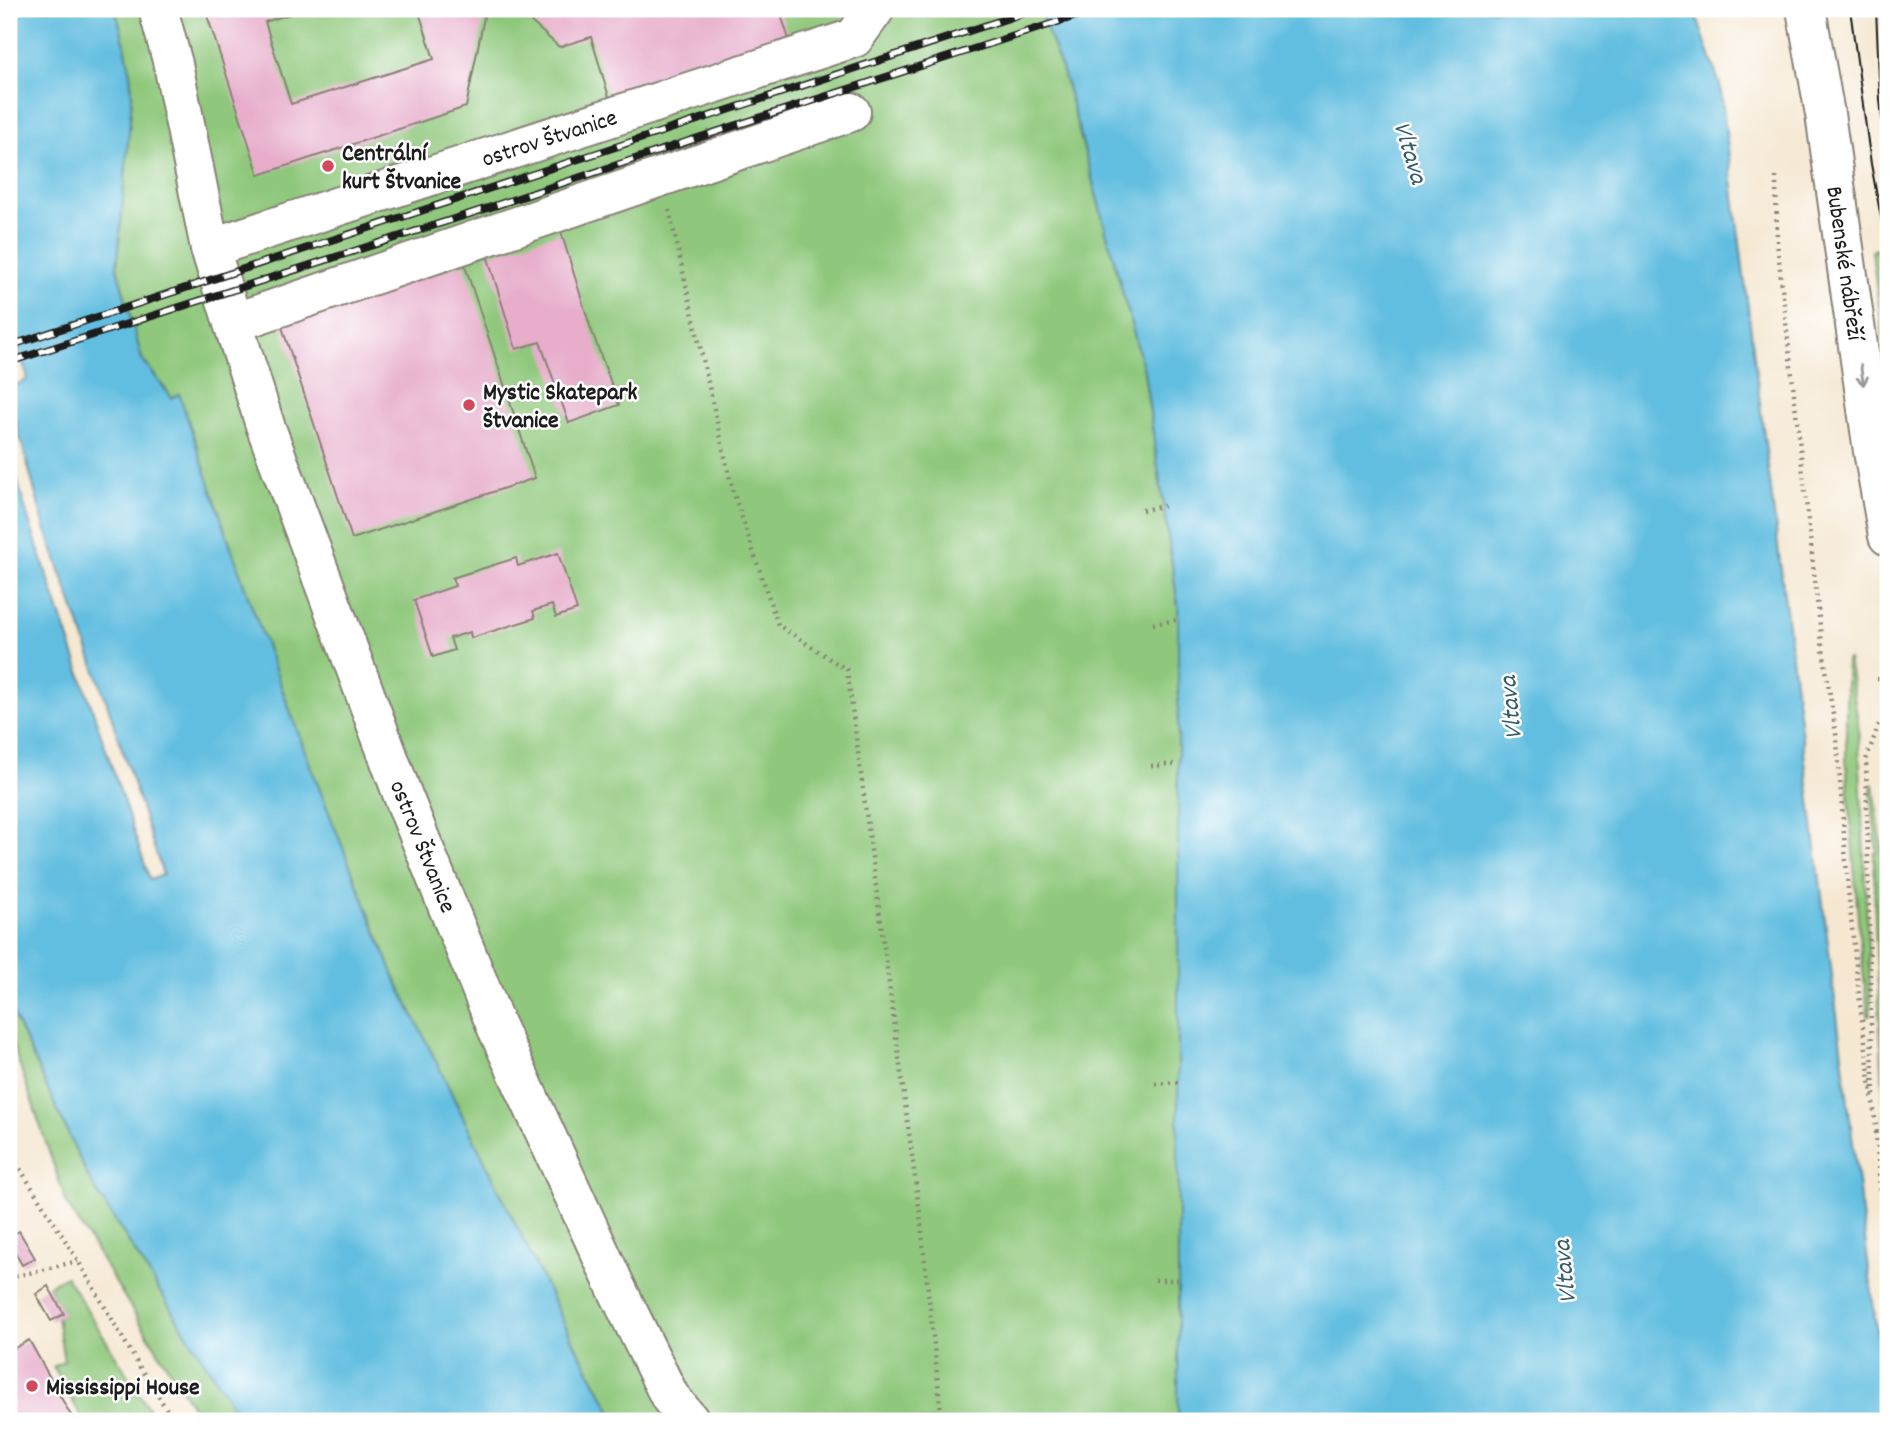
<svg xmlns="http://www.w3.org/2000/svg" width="1897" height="1430" viewBox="0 0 1897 1430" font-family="Dekko,sans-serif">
<rect width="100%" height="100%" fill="#fff"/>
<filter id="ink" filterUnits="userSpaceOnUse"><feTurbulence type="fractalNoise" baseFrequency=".0143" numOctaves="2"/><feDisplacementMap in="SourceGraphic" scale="14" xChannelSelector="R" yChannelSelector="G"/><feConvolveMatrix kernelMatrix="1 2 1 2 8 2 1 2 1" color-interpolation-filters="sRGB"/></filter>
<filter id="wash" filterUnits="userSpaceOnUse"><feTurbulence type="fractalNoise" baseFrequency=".00686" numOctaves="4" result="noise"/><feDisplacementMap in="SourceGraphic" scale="28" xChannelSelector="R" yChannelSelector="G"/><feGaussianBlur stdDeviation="1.57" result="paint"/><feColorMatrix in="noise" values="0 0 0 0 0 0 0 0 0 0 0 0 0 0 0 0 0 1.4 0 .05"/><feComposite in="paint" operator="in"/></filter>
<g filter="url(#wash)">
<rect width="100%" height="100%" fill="#f5e7d0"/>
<g fill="#8fc87b" stroke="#56724c" stroke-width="2">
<path d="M115,9H1039L1064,75L1144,371L1178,605V1421H617L574,1343L393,974L310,765L244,585L179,394L172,398L142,359L117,268L132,97C131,66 124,39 115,9Z"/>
<polygon points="1877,249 1888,309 1888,382 1872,251"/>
<polygon points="1848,659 1858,722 1871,1015 1868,1015 1859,932 1846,758 1846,660"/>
<polygon points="1874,784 1888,896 1888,1193 1875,924 1874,854 1877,852 1871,789 1873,789 1872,785"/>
<polygon points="9,1005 90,1181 242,1421 201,1421 67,1204 9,1034"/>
<polygon points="66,1276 156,1421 128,1421 124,1415 112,1421 84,1421 53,1367 64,1361 57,1317 63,1314 48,1286"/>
</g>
<g fill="#62bee0" stroke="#3f6d7e" stroke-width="2">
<path d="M9,9H115C124,39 131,66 132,97L117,268L142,359L172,398L179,394L244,585L310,765L393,974L574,1343L617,1421H242L90,1181L9,1005V449L27,515L150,880L163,875L105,697L44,525L9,396V384C14,387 22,383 26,380L27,375L9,324Z"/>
<path d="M1039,9H1144C1150,15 1156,14 1162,9H1694L1720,85L1888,1421H1178V605L1144,371L1064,75Z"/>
</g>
<g id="blocks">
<g fill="#e7adcb">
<polygon points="205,9 306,9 265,22 291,104 434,59 418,9 475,9 484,17 466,107 259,175"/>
<polygon points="517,9 779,9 792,48 612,107 591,37 559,47"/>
<polygon points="561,232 590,326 619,405 569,423 540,342 516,349 487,255"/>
<polygon points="464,263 535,478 352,539 281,324"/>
<polygon points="558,553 577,610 556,617 552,605 533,611 535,618 471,638 470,632 450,638 454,650 433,657 414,600 455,586 452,578 516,558 518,566"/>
<polygon points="19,1231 35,1258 22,1265 9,1241 9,1237"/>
<polygon points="48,1286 64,1314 51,1321 36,1294"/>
<polygon points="29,1340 74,1421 9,1421 9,1351"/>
</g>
</g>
</g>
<g filter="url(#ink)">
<use href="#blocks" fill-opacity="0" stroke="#888276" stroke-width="2"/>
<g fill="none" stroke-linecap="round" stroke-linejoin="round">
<defs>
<g id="minor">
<polyline points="158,9 173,64 210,248 233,323 265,425 403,796 496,1026 615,1285 670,1397 690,1421"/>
<polyline points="210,248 854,38 875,9"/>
<polyline points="233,323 851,112"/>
</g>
<polyline id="major" points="1806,9 1825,114 1873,451 1888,536"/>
</defs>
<use href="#minor" stroke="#888276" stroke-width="42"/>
<use href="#major" stroke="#888276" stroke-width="42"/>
<g stroke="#888276" stroke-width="4.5" stroke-dasharray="2 5" stroke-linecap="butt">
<polyline points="909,16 928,9"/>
<polyline points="1776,177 1777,242 1822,644 1837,740 1848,889 1860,1004 1877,1133"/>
<polyline points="669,210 732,488 778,625 847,670 920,1215 942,1421"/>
<polyline points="1142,510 1164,506"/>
<polyline points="1153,624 1177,620"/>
<polyline points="1877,679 1888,680"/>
<polyline points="1151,766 1178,764"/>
<polyline points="1155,1084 1178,1082"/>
<polyline points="1874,1095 1871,1026 1866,760 1880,721"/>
<polyline points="1876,1132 1888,1294"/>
<polyline points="9,1151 78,1261 139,1366 174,1421"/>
<polyline points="9,1278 78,1261"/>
<polyline points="1155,1280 1178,1280"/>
</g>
<use href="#minor" stroke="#fff" stroke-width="38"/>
<use href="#major" stroke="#fff" stroke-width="38"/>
<g stroke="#1c1c1c" stroke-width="2">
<polyline points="1850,9 1871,164 1888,255"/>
<polyline points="1876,9 1880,100 1888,175"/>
</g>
<defs>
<g id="rail">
<polyline points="9,346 1036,9"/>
<polyline points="9,362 485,209 734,126 1098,9"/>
</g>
</defs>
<use href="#rail" stroke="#1c1c1c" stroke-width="8"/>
<use href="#rail" stroke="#fff" stroke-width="5" stroke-dasharray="16" stroke-linecap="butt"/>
</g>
<defs><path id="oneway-shaft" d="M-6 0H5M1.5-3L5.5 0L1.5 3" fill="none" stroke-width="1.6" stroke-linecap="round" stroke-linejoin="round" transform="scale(1.75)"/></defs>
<use stroke="#999" href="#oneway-shaft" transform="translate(1862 375) rotate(82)"/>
</g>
<g fill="#d1495b" stroke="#fff" stroke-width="2.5">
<circle cx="328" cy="166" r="7"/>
<circle cx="469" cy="405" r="7"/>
<circle cx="32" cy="1386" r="7"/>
</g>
<g text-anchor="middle" stroke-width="5" stroke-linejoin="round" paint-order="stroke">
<g font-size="24" fill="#1c1c1c" stroke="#fff">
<text transform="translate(549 137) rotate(-18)" y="8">ostrov Štvanice</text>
<text transform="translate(1846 263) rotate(82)" y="8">Bubenské nábřeží</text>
<text transform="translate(424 846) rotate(68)" y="8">ostrov Štvanice</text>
</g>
<g font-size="24" font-weight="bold" fill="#1c1c1c" stroke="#fff" text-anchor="start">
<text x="342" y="160">Centrální<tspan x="342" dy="28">kurt Štvanice</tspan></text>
<text x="483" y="399">Mystic Skatepark<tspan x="483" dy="28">Štvanice</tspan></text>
<text x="46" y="1394">Mississippi House</text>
</g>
<g font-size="26" font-style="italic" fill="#385d6a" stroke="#fff">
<text transform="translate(1412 152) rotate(73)" y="9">Vltava</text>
<text transform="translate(1509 708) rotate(-96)" y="9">Vltava</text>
<text transform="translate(1563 1272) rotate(-96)" y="9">Vltava</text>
</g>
</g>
<rect width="1897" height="1430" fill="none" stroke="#fff" stroke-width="35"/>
</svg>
